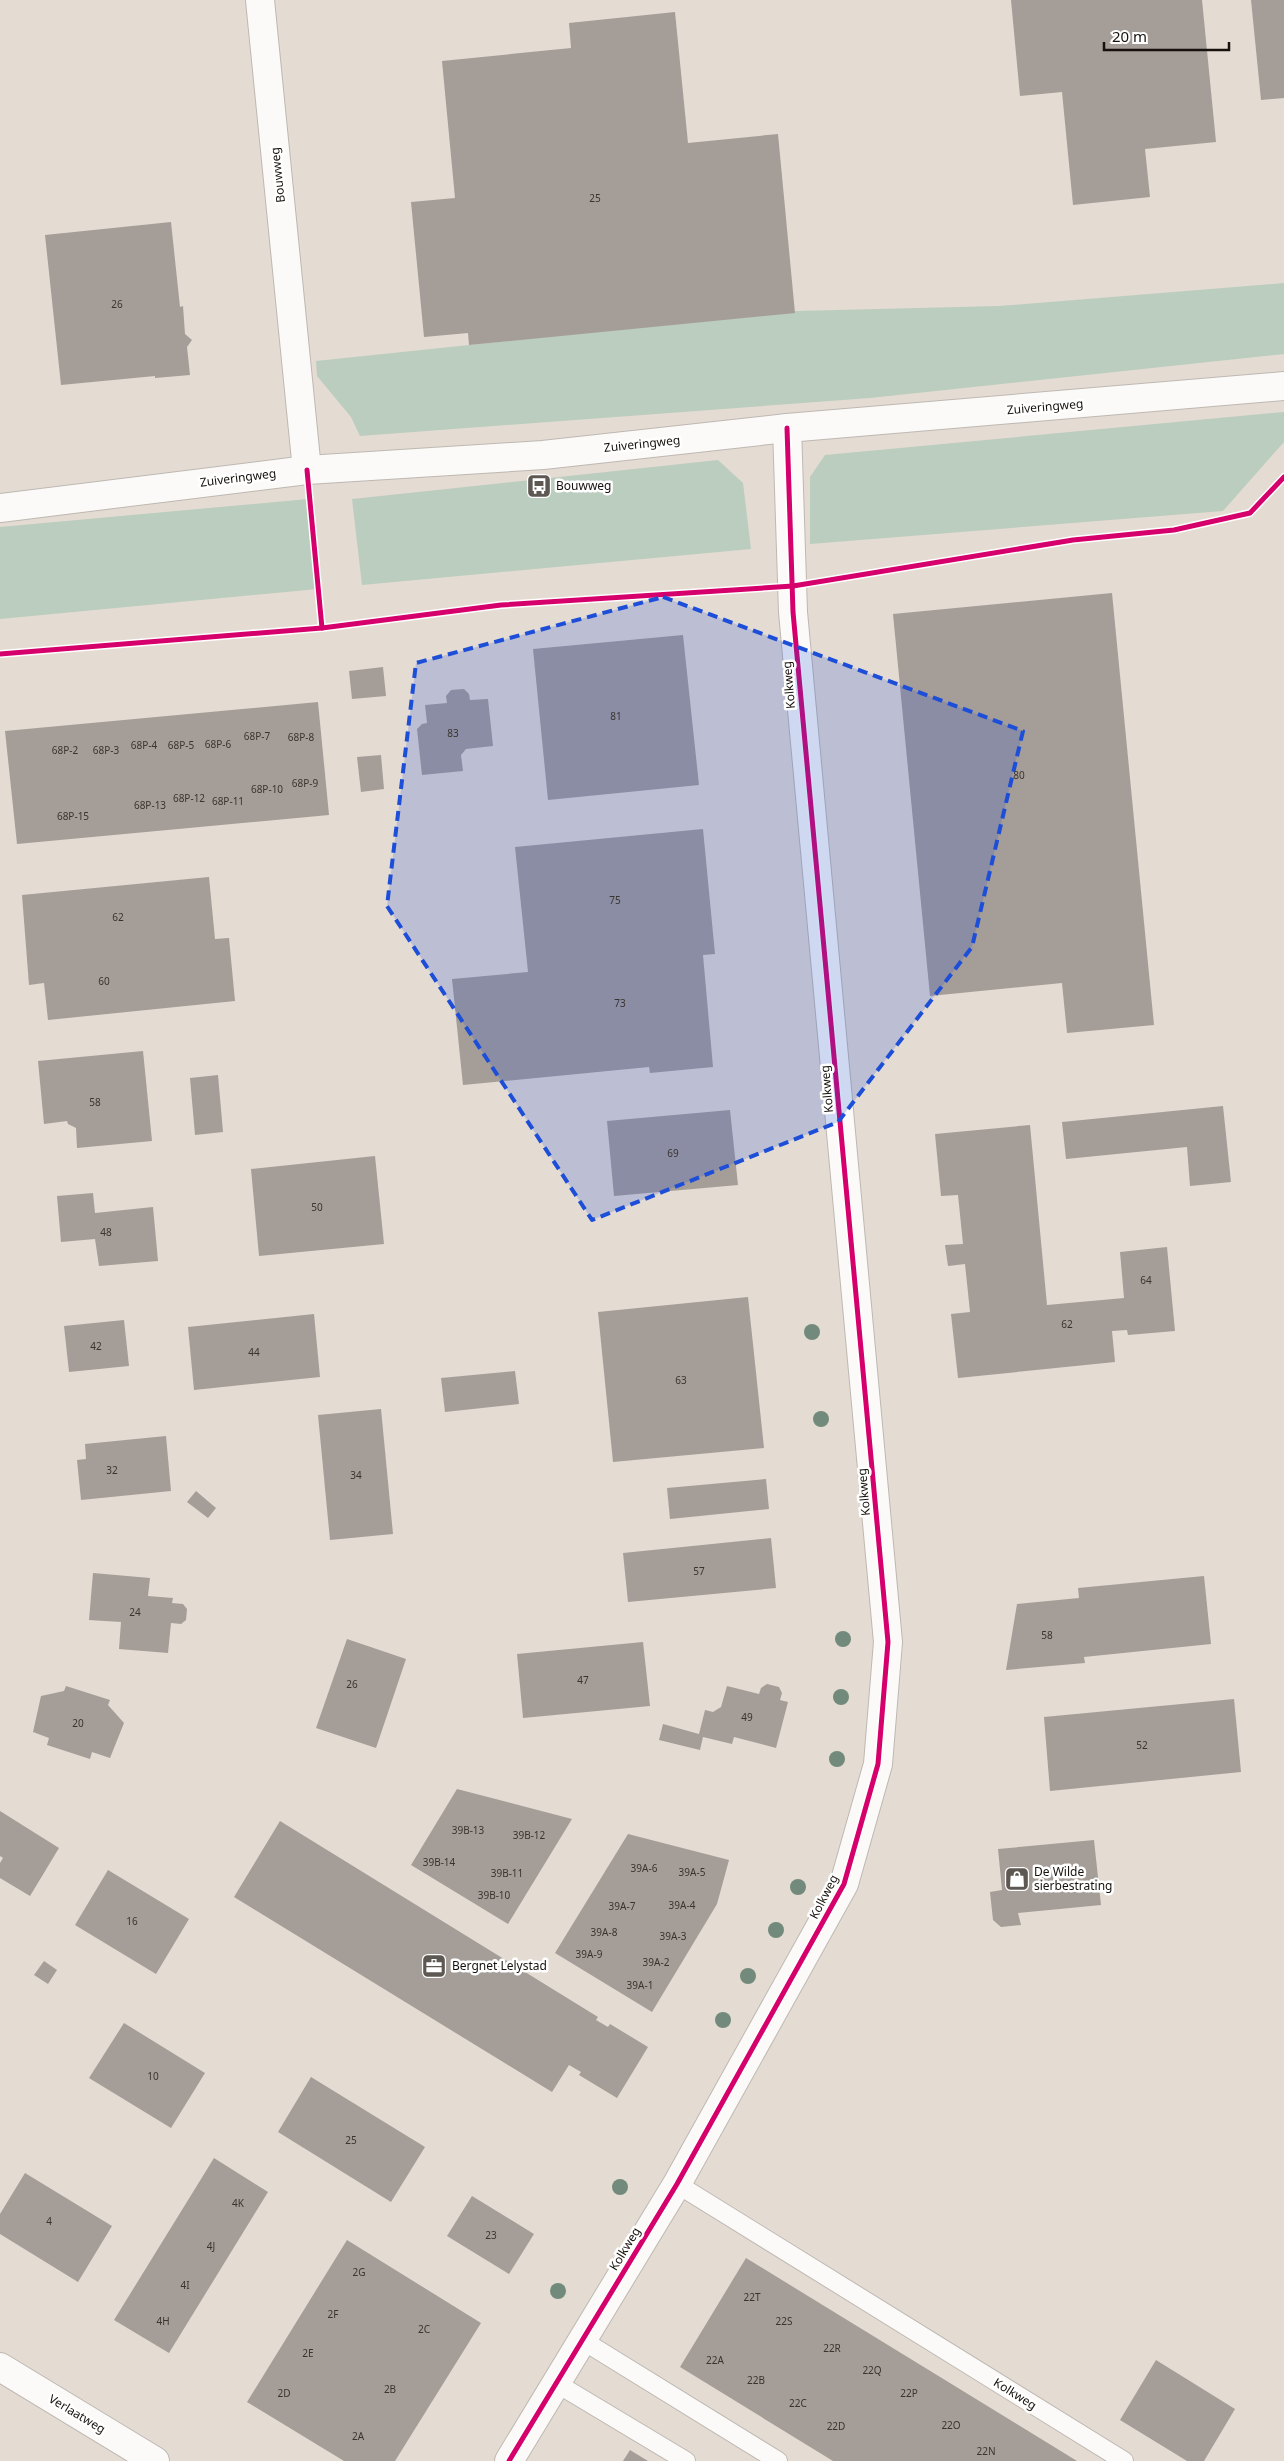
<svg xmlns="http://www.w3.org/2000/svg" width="1284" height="2461" viewBox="0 0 1284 2461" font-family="'Noto Sans',sans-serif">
<rect width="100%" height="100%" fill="#e4dbd3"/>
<g fill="#bbcdbe">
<polygon points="1284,283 1284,354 870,398 360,436 351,417 317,376 316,361 796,311 999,306"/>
<polygon points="1284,412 1284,442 1223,511 810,544 810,477 825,455"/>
<polygon points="718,460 743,483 751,549 362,585 352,499"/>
<polygon points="308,499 318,589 0,619 0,527"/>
</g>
<g fill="#a59d98">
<polygon points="1011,0 1202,0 1216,142 1145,149 1150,197 1073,205 1062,92 1020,96"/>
<polygon points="1251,0 1284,0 1284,98 1261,100"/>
<polygon points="675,12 688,143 778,134 795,313 469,345 468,333 424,337 411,202 455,198 442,61 571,48 569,23"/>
<polygon points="171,222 180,307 183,306 185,334 192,340 187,347 190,375 155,378 155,376 61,385 45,235"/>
<polygon points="1112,593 1154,1025 1067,1033 1062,983 930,996 893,614"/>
<polygon points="683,635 699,785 548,800 533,649"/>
<polygon points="383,667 386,696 352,699 349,671"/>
<polygon points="464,689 469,694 470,700 488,699 493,746 466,749 461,755 463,771 422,775 417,729 422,724 427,723 425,705 447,703 446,696 451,690"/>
<polygon points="318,702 329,815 17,844 5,731"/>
<polygon points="381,755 384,789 361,792 357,757"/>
<polygon points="703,829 715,954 703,955 713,1067 650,1073 649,1067 463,1085 452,979 528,972 515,847"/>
<polygon points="209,877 215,939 229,938 235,1001 48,1020 44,983 29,985 22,895"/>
<polygon points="143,1051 152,1141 77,1148 76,1128 68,1124 67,1121 44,1124 38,1061"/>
<polygon points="218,1075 223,1132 195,1135 190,1078"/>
<polygon points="1223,1106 1231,1182 1190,1186 1187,1147 1066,1159 1062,1122"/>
<polygon points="730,1110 738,1185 614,1196 607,1121"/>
<polygon points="1030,1125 1047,1305 1124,1298 1120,1252 1167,1247 1175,1331 1128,1335 1127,1330 1112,1331 1115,1362 958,1378 951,1314 970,1312 965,1264 948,1266 945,1245 963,1244 958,1195 941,1196 935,1134"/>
<polygon points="375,1156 384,1244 259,1256 251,1169"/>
<polygon points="93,1193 95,1213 153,1207 158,1261 99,1266 95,1239 61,1242 57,1196"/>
<polygon points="748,1297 764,1448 613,1462 598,1312"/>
<polygon points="314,1314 320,1377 194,1390 188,1327"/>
<polygon points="124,1320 129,1366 69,1372 64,1326"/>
<polygon points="515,1371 519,1404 445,1412 441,1378"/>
<polygon points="381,1409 393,1534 330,1540 318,1415"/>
<polygon points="166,1436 171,1491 81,1500 77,1460 86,1459 85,1444"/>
<polygon points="766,1479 769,1509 670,1519 667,1488"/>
<polygon points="196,1491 216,1508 208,1518 187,1502"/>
<polygon points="771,1538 776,1588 628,1602 623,1553"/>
<polygon points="93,1573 150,1578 148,1596 173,1598 172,1603 183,1604 187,1609 186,1620 181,1624 171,1623 168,1653 119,1649 121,1622 89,1620"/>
<polygon points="1204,1576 1211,1644 1084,1657 1085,1663 1006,1670 1017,1604 1079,1598 1078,1588"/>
<polygon points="347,1639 406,1659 376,1748 316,1728"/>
<polygon points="643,1642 650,1706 523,1718 517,1654"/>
<polygon points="767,1684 779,1687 782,1693 780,1700 788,1702 776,1748 734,1737 732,1744 703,1737 700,1750 659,1740 663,1724 699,1734 705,1710 713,1712 721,1707 727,1686 759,1694 761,1688"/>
<polygon points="66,1686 110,1700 108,1705 124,1723 110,1758 92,1752 90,1759 47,1745 49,1738 33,1732 41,1696 64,1691"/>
<polygon points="1234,1699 1241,1772 1050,1791 1044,1717"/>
<polygon points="457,1789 572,1819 508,1924 411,1865"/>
<polygon points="0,1811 59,1848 30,1896 0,1878 0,1863 3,1858 0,1856"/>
<polygon points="280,1821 598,2017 596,2020 608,2027 610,2024 648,2047 617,2098 579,2075 581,2072 569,2065 552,2092 234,1897"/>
<polygon points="628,1834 729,1860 717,1904 652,2012 555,1953"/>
<polygon points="1094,1840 1101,1905 1018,1913 1021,1925 1001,1927 993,1920 990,1892 1002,1890 998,1849"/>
<polygon points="108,1870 189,1919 156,1974 75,1925"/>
<polygon points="44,1961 57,1970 48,1984 34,1975"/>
<polygon points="124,2023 205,2073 171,2128 89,2078"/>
<polygon points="311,2077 425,2147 391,2202 278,2132"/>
<polygon points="214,2158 268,2192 169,2353 114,2320"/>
<polygon points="25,2173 112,2226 78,2282 0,2234 0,2214"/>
<polygon points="472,2196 534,2234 509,2274 447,2236"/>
<polygon points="347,2240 481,2323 395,2461 344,2461 247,2402"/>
<polygon points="746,2258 1077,2461 833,2461 680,2367"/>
<polygon points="1156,2360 1235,2409 1204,2461 1187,2461 1120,2420"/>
<polygon points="630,2450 648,2461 623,2461"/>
</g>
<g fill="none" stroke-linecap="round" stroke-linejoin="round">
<defs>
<g id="lane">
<polyline points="677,2184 1124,2461"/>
<polyline points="582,2340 778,2461"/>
<polyline points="556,2383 686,2461"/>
</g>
<g id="street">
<polyline points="260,0 307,470"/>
<polyline points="0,508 307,470 543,455 787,428 1284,386"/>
<polyline points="0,2367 155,2461"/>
<polyline points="509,2461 677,2184 844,1884 878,1764 888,1642 793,612 787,428"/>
</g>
</defs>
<use href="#lane" stroke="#beb8b2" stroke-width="20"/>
<use href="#street" stroke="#beb8b2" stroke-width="30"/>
<use href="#lane" stroke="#fbfaf8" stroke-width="18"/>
<use href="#street" stroke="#fbfaf8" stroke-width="28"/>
<defs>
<g id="cycleway">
<polyline points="307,470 322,628"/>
<polyline points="0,654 322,628 501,605 793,586 1073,540 1174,530 1250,513 1284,477"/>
<polyline points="509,2461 677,2184 844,1884 878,1764 888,1642 793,612 787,428"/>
</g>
</defs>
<use href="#cycleway" stroke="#fff" stroke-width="8"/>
<use href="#cycleway" stroke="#d6006c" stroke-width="5"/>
</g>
<g fill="#728a7b">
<circle cx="812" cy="1332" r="8"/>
<circle cx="821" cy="1419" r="8"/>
<circle cx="843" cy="1639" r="8"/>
<circle cx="841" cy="1697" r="8"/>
<circle cx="837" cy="1759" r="8"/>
<circle cx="798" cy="1887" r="8"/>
<circle cx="776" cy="1930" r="8"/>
<circle cx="748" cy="1976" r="8"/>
<circle cx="723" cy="2020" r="8"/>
<circle cx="620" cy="2187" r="8"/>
<circle cx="558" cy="2291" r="8"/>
</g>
<path fill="#1d4ed8" fill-opacity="0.2" stroke="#1d4ed8" stroke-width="4" stroke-dasharray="10 6" stroke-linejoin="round" d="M663,597L1023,731L972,947L838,1122L592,1220L387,906L416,663Z"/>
<defs>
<symbol id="bus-square" viewBox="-11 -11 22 22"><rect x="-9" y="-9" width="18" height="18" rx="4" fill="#5e5852" stroke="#fff"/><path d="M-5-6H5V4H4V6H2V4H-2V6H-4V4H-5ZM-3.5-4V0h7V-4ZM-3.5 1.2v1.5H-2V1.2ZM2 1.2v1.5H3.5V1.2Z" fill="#fff"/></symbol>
<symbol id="shop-square" viewBox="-11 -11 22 22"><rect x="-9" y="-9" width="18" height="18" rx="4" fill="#5e5852" stroke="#fff"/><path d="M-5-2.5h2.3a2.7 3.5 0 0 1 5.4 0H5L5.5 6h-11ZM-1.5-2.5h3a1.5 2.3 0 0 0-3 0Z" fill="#fff"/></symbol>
<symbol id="office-square" viewBox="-11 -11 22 22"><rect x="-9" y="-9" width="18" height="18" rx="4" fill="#5e5852" stroke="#fff"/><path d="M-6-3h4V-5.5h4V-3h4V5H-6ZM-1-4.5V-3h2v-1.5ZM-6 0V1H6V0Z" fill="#fff"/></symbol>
</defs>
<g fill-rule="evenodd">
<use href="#bus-square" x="525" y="472" width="28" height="28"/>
<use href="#shop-square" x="1003" y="1865" width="28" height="28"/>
<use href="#office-square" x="420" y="1952" width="28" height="28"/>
</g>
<g text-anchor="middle" stroke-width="5" stroke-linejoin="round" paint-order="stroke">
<g font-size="10" fill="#3a342f">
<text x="595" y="202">25</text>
<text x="117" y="308">26</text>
<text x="616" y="720">81</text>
<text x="453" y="737">83</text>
<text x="257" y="740">68P-7</text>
<text x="301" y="741">68P-8</text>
<text x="218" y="748">68P-6</text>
<text x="144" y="749">68P-4</text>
<text x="181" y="749">68P-5</text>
<text x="65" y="754">68P-2</text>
<text x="106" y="754">68P-3</text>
<text x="1019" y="779">80</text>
<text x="305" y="787">68P-9</text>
<text x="267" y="793">68P-10</text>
<text x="189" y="802">68P-12</text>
<text x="228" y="805">68P-11</text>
<text x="150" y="809">68P-13</text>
<text x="73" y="820">68P-15</text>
<text x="615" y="904">75</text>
<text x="118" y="921">62</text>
<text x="104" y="985">60</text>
<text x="620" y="1007">73</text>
<text x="95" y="1106">58</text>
<text x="673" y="1157">69</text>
<text x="317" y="1211">50</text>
<text x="106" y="1236">48</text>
<text x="1146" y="1284">64</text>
<text x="1067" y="1328">62</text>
<text x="96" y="1350">42</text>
<text x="254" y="1356">44</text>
<text x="681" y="1384">63</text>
<text x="112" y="1474">32</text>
<text x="356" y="1479">34</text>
<text x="699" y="1575">57</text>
<text x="135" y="1616">24</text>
<text x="1047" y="1639">58</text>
<text x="583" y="1684">47</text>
<text x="352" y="1688">26</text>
<text x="747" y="1721">49</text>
<text x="78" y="1727">20</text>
<text x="1142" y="1749">52</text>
<text x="468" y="1834">39B-13</text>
<text x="529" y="1839">39B-12</text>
<text x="439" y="1866">39B-14</text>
<text x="644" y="1872">39A-6</text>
<text x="692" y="1876">39A-5</text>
<text x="507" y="1877">39B-11</text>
<text x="494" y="1899">39B-10</text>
<text x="682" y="1909">39A-4</text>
<text x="622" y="1910">39A-7</text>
<text x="132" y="1925">16</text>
<text x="604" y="1936">39A-8</text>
<text x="673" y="1940">39A-3</text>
<text x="589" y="1958">39A-9</text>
<text x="656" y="1966">39A-2</text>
<text x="640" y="1989">39A-1</text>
<text x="153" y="2080">10</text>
<text x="351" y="2144">25</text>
<text x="238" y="2207">4K</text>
<text x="49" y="2225">4</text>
<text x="491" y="2239">23</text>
<text x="211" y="2250">4J</text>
<text x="359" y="2276">2G</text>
<text x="185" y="2289">4I</text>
<text x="752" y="2301">22T</text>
<text x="333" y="2318">2F</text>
<text x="163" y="2325">4H</text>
<text x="784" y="2325">22S</text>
<text x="424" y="2333">2C</text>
<text x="832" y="2352">22R</text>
<text x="308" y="2357">2E</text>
<text x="715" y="2364">22A</text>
<text x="872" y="2374">22Q</text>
<text x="756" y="2384">22B</text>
<text x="390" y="2393">2B</text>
<text x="284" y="2397">2D</text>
<text x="909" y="2397">22P</text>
<text x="798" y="2407">22C</text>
<text x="951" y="2429">22O</text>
<text x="836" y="2430">22D</text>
<text x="358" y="2440">2A</text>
<text x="986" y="2455">22N</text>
</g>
<g font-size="12" fill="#16110c" stroke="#fff">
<text transform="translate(278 175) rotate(-96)" y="4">Bouwweg</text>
<text transform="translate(1045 407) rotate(-5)" y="4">Zuiveringweg</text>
<text transform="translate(642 444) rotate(-6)" y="4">Zuiveringweg</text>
<text transform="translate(238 478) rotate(-7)" y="4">Zuiveringweg</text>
<text transform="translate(789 685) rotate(-95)" y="4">Kolkweg</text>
<text transform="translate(827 1089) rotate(-95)" y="4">Kolkweg</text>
<text transform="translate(864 1492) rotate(-95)" y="4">Kolkweg</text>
<text transform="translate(824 1897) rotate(-63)" y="4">Kolkweg</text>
<text transform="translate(625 2249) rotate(-59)" y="4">Kolkweg</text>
<text transform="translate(1015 2394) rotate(32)" y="4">Kolkweg</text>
<text transform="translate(77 2414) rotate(31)" y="4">Verlaatweg</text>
</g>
<g font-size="12" fill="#16110c" stroke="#fff" text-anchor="start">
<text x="556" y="490">Bouwweg</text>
<text x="1034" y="1876">De Wilde<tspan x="1034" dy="14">sierbestrating</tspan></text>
<text x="452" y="1970">Bergnet Lelystad</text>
</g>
</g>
<path d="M1104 42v8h125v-8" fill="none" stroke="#16110c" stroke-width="2.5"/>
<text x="1112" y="42" font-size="15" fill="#16110c" stroke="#ffffff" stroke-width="4" paint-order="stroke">20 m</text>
</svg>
